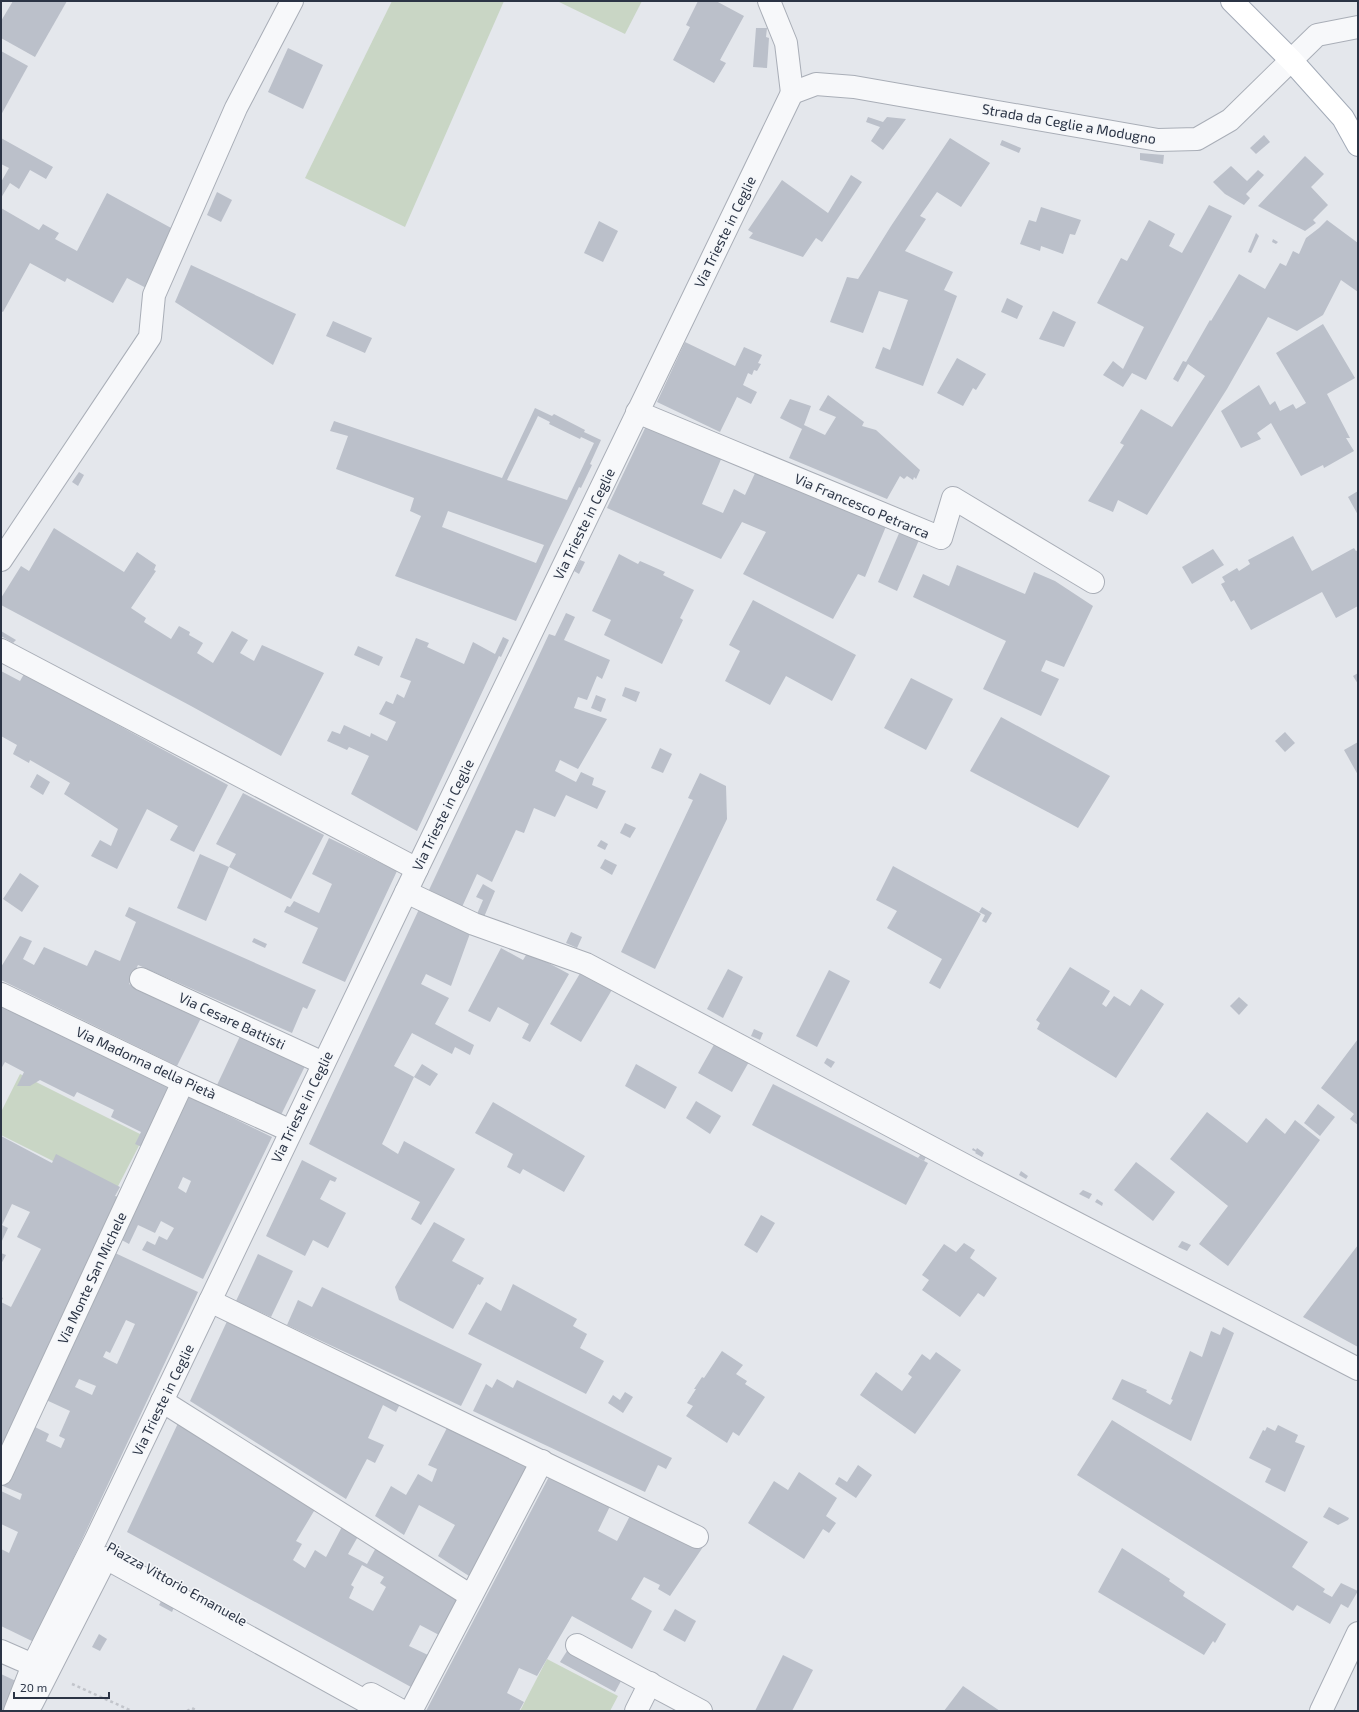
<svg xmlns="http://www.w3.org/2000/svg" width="1359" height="1712" viewBox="0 0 1359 1712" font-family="'Exo 2',sans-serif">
<rect width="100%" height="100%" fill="#e4e7ec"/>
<g fill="#c9d6c5">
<polygon points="392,1 504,1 405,227 305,178"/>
<polygon points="557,1 642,1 625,34"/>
<polygon points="20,1074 144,1136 115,1192 1,1135 1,1112"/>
<polygon points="547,1659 618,1696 610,1711 520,1711"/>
</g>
<g fill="#bbc0ca" fill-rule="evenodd">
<polygon points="13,1 67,1 35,57 1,38 1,21"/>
<polygon points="698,1 716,1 744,16 720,60 726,63 714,83 673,60 690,27 686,25"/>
<polygon points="756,28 767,28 766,37 769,38 767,68 753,67"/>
<polygon points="288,48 323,65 303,109 268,92"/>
<polygon points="1,51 28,66 1,115"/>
<polygon points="868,117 883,122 887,117 906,119 883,150 871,141 880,127 866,122"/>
<polygon points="1264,135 1270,142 1256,154 1250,148"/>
<polygon points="1,138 53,167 46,179 30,170 19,189 10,183 1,198 1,182 9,168 1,164"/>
<polygon points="950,138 990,163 961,207 937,192 920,216 926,219 905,251 953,272 944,290 957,296 923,386 875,368 883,347 890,350 908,300 879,291 863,333 830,322 847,277 858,279 891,226"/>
<polygon points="1002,140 1021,148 1019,153 1000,145"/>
<polygon points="1140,153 1164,155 1163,164 1140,160"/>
<polygon points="1305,156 1324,174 1311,187 1328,205 1313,220 1316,223 1305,231 1258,206"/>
<polygon points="1231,166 1247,181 1258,170 1264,175 1246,194 1250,198 1244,205 1225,194 1213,182"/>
<polygon points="851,175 862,182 822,242 816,238 803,257 749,238 753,233 748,230 782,180 828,213"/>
<polygon points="217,192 232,200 221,222 207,215"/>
<polygon points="107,193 173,229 150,290 127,278 113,303 67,278 65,282 30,263 3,312 1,311 1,208 39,230 43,224 59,233 55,239 77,251"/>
<polygon points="1209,205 1232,216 1146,380 1132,373 1123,387 1103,375 1113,361 1123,369 1144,327 1097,303 1121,258 1127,261 1149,220 1175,234 1169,246 1182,253"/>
<polygon points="1041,207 1081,220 1075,235 1070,234 1063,254 1041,246 1040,251 1020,244 1029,220 1036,222"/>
<polygon points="1327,220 1358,243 1358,292 1341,280 1323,315 1297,331 1268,317 1227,389 1147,515 1118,500 1113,512 1088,501 1124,445 1120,443 1141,409 1172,427 1205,376 1188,364 1178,382 1173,379 1183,361 1186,362 1210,320 1211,321 1239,274 1265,289 1280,263 1286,266 1293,251 1299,254 1306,238 1319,228"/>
<polygon points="599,221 618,231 603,262 584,253"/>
<polygon points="1256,233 1259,236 1251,253 1248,252"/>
<polygon points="1273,239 1278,242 1276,244 1272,242"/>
<polygon points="191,265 296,314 273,365 175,302"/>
<polygon points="1007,298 1023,306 1017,319 1001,312"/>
<polygon points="1053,311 1076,322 1064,347 1039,339"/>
<polygon points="333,321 372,338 365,353 326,336"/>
<polygon points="1323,324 1355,378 1327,394 1350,438 1346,438 1354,451 1324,468 1323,465 1301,476 1271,423 1257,433 1261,439 1241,448 1221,411 1259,385 1270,405 1275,401 1280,411 1293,404 1296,409 1306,403 1276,353"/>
<polygon points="685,342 735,366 744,347 762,355 758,363 761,364 757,371 754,370 752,375 748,373 743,385 757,392 751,404 737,397 720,432 657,402"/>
<polygon points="957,358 986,374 976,390 973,388 963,406 937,393"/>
<polygon points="828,395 864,422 862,426 876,430 920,470 916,479 914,477 913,480 907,476 904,479 900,476 887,499 789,458 802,429 780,418 790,399 811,406 804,425 825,435 836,417 819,410"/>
<path d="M535,408L552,416L554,414L585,430L584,432L601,440L590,464L592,465L581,488L579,487L550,547L516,621L395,576L421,516L410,511L414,498L336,469L348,436L330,431L334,421L502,478ZM538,416L550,422L549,424L580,439L581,437L594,443L567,500L507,480ZM448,511L544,545L536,563L442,527Z"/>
<polygon points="646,426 722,457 702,504 723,513 734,489 745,495 756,471 887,524 865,577 858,574 833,619 743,574 766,532 742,522 721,559 607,508"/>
<polygon points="79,472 84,475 78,486 72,482"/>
<polygon points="1358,491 1358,515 1348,497"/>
<polygon points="54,528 124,572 137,552 156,565 154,570 156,571 131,608 146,618 144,622 171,639 179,626 190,632 189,635 203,643 197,653 213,663 232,631 248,640 240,653 254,661 262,645 324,673 281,756 191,706 1,605 1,598 21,566 29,571"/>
<polygon points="900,531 919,540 897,591 878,582"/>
<polygon points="1293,536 1312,571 1354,548 1356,551 1358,550 1358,606 1336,618 1322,592 1251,630 1234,600 1231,602 1221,584 1225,582 1222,577 1237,568 1239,571 1250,564 1248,560"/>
<polygon points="1213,549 1224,565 1192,584 1182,567"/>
<polygon points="619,554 638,564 640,561 665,572 663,575 694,590 680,618 683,620 662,664 604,635 611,620 592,611"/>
<polygon points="580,560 585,562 579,574 574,571"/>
<polygon points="957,565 1025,594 1034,572 1055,581 1093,606 1064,667 1046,660 1041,671 1059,679 1041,716 983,689 1006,641 913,597 923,574 949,586"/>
<polygon points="753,600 856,655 832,701 786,676 770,705 725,681 740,651 729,645"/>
<polygon points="566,613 575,617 564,640 610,660 602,679 597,676 587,700 578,697 574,708 607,719 578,769 560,760 555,771 576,782 581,772 594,778 592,785 606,791 597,809 566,795 555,817 534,808 524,833 516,830 492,882 477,874 462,907 429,890 549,634 555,636"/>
<polygon points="1,631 16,640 13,643 1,636"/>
<polygon points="503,637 509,640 501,657 499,656 417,831 351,794 369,756 349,747 347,750 327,741 332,731 340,734 344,725 370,737 371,733 387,741 396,722 379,714 386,701 393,704 397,694 404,698 411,681 400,677 416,638 429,643 427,647 464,664 473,642 495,654"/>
<polygon points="358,646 383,657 379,666 354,655"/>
<polygon points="1,671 20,681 24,674 228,785 194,852 170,840 178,826 147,809 117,869 91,856 100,840 111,846 118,829 64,794 70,783 30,760 29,763 13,754 17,745 1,736"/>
<polygon points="1358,673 1358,684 1353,676"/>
<polygon points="911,678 953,699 926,750 884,728"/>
<polygon points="625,687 640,692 636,702 622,696"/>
<polygon points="596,695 606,699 601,712 591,708"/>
<polygon points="1001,717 1110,776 1078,828 970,771"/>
<polygon points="1285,732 1295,743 1285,752 1275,741"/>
<polygon points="1358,742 1358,775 1344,750"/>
<polygon points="660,748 672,754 663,773 651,768"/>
<polygon points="700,773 726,786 727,819 655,969 621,952 693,800 688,798"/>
<polygon points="37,774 50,782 43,795 30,787"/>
<polygon points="243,793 324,835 291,899 229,867 236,854 216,844"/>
<polygon points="625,823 636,828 630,838 620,833"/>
<polygon points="329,838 397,871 345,982 302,963 318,928 284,912 287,906 290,907 294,901 319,913 332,884 312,874"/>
<polygon points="601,840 608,844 605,850 597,846"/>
<polygon points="200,854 229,867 206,921 177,908"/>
<polygon points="605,859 617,865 612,875 600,868"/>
<polygon points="893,866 981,914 940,989 929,983 942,959 887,928 897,911 876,900"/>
<polygon points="20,873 39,886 22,912 3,899"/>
<polygon points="483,884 495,891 484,917 477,914 483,900 476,897"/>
<polygon points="421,905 472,928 451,986 426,974 421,984 449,998 435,1024 474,1045 470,1055 455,1047 452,1054 412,1033 394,1066 414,1077 422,1064 438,1074 430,1086 414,1077 382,1144 398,1154 404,1141 455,1169 421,1225 411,1219 420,1202 309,1144"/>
<polygon points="129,907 316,990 307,1009 303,1007 292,1033 138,965 129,984 202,1016 177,1066 1,980 1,967 20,936 32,941 23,959 34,965 44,947 87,966 95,950 120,961 136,922 125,916"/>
<polygon points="982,907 992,913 986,923 982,921 985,915 979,912"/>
<polygon points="571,932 582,937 577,948 566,943"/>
<polygon points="254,938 267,944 265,948 252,942"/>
<polygon points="501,948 523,960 528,952 569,974 530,1042 522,1038 529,1024 498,1007 490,1022 468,1011"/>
<polygon points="1070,967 1110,991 1102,1004 1106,1007 1114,996 1130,1006 1141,989 1164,1004 1116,1078 1037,1029 1040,1023 1036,1020"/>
<polygon points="728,969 743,977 723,1018 707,1009"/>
<polygon points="582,970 613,988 581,1042 550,1024"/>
<polygon points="829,970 850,981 817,1047 796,1036"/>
<polygon points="1239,997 1248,1005 1239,1015 1230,1006"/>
<polygon points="1,1002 171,1086 142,1147 135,1144 141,1132 111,1117 114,1110 77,1092 74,1097 40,1080 30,1086 17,1086 24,1072 5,1062 1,1069"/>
<polygon points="754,1029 763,1033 760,1040 751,1036"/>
<polygon points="242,1032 307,1062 281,1115 217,1085"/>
<polygon points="1358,1039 1358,1125 1350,1119 1354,1114 1321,1088"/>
<polygon points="716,1041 750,1060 732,1092 698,1073"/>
<polygon points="827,1058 835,1062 831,1068 824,1063"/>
<polygon points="636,1064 677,1087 665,1109 625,1086"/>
<polygon points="773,1084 928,1163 906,1205 752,1125"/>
<path d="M187,1093L197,1098L196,1100L272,1137L203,1279L142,1250L147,1241L155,1245L159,1236L167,1240L174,1228L161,1221L155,1233L138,1225L129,1244L118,1238ZM183,1177L191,1181L186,1193L178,1188Z"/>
<polygon points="696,1101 721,1116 710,1134 686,1118"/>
<polygon points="493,1102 585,1156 564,1192 523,1169 520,1174 507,1167 513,1154 475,1133"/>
<polygon points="1318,1104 1335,1117 1320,1136 1304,1123"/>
<polygon points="1207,1112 1247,1143 1266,1118 1285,1134 1295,1120 1320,1140 1228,1266 1199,1244 1228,1206 1170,1159"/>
<polygon points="1,1136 52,1163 56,1154 120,1187 115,1196 119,1197 1,1447 1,1297 3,1298 1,1302 11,1307 41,1249 17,1237 30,1212 12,1204 2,1225 8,1228 1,1243"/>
<polygon points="973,1148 976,1150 977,1148 984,1153 982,1157 975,1153 976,1152 972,1150"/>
<polygon points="921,1154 926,1157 924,1161 918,1158"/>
<polygon points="302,1160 337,1178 335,1182 330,1180 320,1199 346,1213 328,1248 313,1240 305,1256 266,1236"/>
<polygon points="1136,1162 1175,1192 1153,1221 1114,1190"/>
<polygon points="1021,1171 1028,1176 1026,1179 1019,1175"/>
<polygon points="1083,1190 1092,1194 1089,1199 1079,1194"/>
<polygon points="1097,1199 1103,1203 1102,1206 1095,1202"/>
<polygon points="761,1215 775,1223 757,1253 744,1245"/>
<polygon points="434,1222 465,1239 452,1261 484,1278 480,1285 478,1284 453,1329 399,1300 395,1287"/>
<polygon points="1182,1241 1191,1245 1187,1251 1178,1247"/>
<polygon points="964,1243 975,1250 970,1258 997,1278 984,1297 978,1293 960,1317 922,1290 929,1280 922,1275 944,1244 956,1252"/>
<polygon points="1358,1245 1358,1347 1303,1317"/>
<path d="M113,1252L198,1292L34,1642L1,1626V1549L9,1553L18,1532L1,1524V1491L20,1500L22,1494L3,1486L31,1425L49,1434L46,1441L61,1448L65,1439L59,1436L70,1411L44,1399ZM126,1320L135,1324L117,1364L103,1357L106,1351L110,1353ZM79,1379L96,1386L92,1395L75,1387Z"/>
<polygon points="1,1253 6,1255 1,1264"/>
<polygon points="258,1254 293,1271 271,1317 236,1301"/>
<polygon points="513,1284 577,1319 573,1326 587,1334 580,1348 604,1361 586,1394 468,1334 486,1302 501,1311"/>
<polygon points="322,1287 482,1364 461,1406 287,1325 298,1300 312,1307"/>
<polygon points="229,1317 402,1400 396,1412 383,1405 368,1438 384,1445 375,1463 367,1459 346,1499 190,1401"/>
<polygon points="1223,1327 1234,1333 1191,1441 1112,1399 1122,1379 1147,1390 1146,1392 1170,1405 1173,1400 1171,1399 1190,1351 1202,1357 1211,1331 1220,1335"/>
<polygon points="722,1351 743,1365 736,1374 747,1381 745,1384 765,1397 739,1436 733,1432 727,1443 686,1416 693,1406 687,1403 696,1389 694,1389 702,1377 704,1378"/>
<polygon points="936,1352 961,1370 915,1434 860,1395 876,1372 902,1391 912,1377 908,1374 922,1354 930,1360"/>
<polygon points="497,1379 513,1388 517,1380 672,1458 666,1469 658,1465 645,1492 473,1411 486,1384 492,1388"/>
<polygon points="625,1392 633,1397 623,1413 608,1403 613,1395 620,1400"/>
<path d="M180,1419L317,1506L296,1541L302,1544L293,1560L305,1568L315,1550L326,1557L344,1523L360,1533L348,1554L367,1564L378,1544L459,1596L439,1635L420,1625L409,1646L428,1655L411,1687L127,1532ZM362,1565L384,1577L380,1583L386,1587L373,1611L349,1598L354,1587L351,1585Z"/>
<polygon points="1112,1420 1308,1542 1292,1567 1325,1589 1323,1592 1332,1597 1341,1583 1358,1591 1348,1608 1341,1604 1330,1624 1297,1605 1293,1611 1077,1475"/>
<polygon points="450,1422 530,1461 469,1576 438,1556 455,1525 419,1505 404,1535 375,1516 391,1486 406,1495 418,1474 432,1482 437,1469 428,1465"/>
<polygon points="1278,1425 1298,1435 1295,1442 1305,1446 1285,1492 1265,1482 1271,1469 1249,1458 1263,1430 1265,1431 1267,1427 1275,1431"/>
<polygon points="858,1465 872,1475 856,1498 835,1484 839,1477 847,1482"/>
<polygon points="552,1471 613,1500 598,1531 617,1541 633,1510 705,1544 670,1596 658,1589 660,1585 644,1577 631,1599 652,1611 632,1649 572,1616 537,1676 519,1668 507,1693 524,1702 519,1711 426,1711"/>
<polygon points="799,1472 837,1498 826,1516 836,1523 829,1533 823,1529 804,1559 748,1523 774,1481 788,1490"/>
<polygon points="1329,1507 1349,1518 1348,1520 1338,1525 1323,1517"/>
<polygon points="1122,1548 1170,1579 1169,1581 1185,1592 1183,1596 1226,1624 1215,1643 1213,1641 1204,1655 1098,1592"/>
<polygon points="164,1596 176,1603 172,1612 159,1605"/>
<polygon points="675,1609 696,1621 685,1642 663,1630"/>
<polygon points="99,1634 107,1639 100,1651 92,1647"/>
<polygon points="567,1651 621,1681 615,1692 560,1662"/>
<polygon points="783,1655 813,1670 792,1711 755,1711"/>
<polygon points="1,1674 18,1682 6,1711 1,1711"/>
<polygon points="963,1686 1000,1711 944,1711"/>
</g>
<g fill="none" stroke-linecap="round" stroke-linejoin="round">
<defs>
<g id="minor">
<polyline points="769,1 786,43 792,93"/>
<polyline points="792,93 816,84 854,87 1158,140 1197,139 1230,120 1317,35 1358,27"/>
<polyline points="637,412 941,538 953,498 1093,582"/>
<polyline points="1,560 150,337 154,295 236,108 292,1"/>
<polyline points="1,650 417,869"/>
<polyline points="406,892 474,924 586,964 972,1169 1358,1369"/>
<polyline points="141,979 323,1063"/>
<polyline points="1,994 183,1082 291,1131"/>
<polyline points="210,1301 697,1537"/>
<polyline points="162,1401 471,1596"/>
<polyline points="1,1474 183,1082"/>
<polyline points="577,1645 701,1711"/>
<polyline points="1,1651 33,1665"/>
<polyline points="371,1694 402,1711"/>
<polyline points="32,1703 106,1558 383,1711"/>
<polyline points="15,1711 33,1665 96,1539 417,869 792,93"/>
<polyline points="411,1711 542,1461"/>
<polyline points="636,1711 650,1683"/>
<polyline points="1321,1711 1358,1633"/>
</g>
<polyline id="major" points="1232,1 1292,61 1343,118 1358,145"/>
</defs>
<use href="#minor" stroke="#a9aeb7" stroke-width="24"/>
<use href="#major" stroke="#a3abb8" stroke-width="24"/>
<g stroke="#c2c5cb" stroke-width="2.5" stroke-dasharray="3 3" stroke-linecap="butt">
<polyline points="72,1684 132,1711"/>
<polyline points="187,1711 192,1708 197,1711"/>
</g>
<use href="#minor" stroke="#f7f8fa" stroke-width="22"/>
<use href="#major" stroke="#fff" stroke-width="22"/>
</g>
<g text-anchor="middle" stroke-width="3" stroke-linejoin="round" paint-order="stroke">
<g font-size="14" fill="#2b3445" stroke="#f4f6f9">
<text transform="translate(1069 124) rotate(10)" y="5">Strada da Ceglie a Modugno</text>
<text transform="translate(725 232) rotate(-64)" y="5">Via Trieste in Ceglie</text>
<text transform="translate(862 506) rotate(23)" y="5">Via Francesco Petrarca</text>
<text transform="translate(584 524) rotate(-64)" y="5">Via Trieste in Ceglie</text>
<text transform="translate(443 815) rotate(-64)" y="5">Via Trieste in Ceglie</text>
<text transform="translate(232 1021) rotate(25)" y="5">Via Cesare Battisti</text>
<text transform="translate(146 1063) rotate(25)" y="5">Via Madonna della Pietà</text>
<text transform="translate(302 1107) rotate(-64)" y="5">Via Trieste in Ceglie</text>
<text transform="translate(92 1278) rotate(-65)" y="5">Via Monte San Michele</text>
<text transform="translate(163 1400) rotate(-64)" y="5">Via Trieste in Ceglie</text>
<text transform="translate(177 1584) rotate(29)" y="5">Piazza Vittorio Emanuele</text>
</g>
</g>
<rect width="1359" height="1712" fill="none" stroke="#2b3445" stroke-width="4"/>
<path d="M14 1692v6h95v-6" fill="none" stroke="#2b3445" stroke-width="2"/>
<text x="20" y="1692" font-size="12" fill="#2b3445" stroke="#f4f6f9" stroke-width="3" paint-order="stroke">20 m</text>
</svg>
